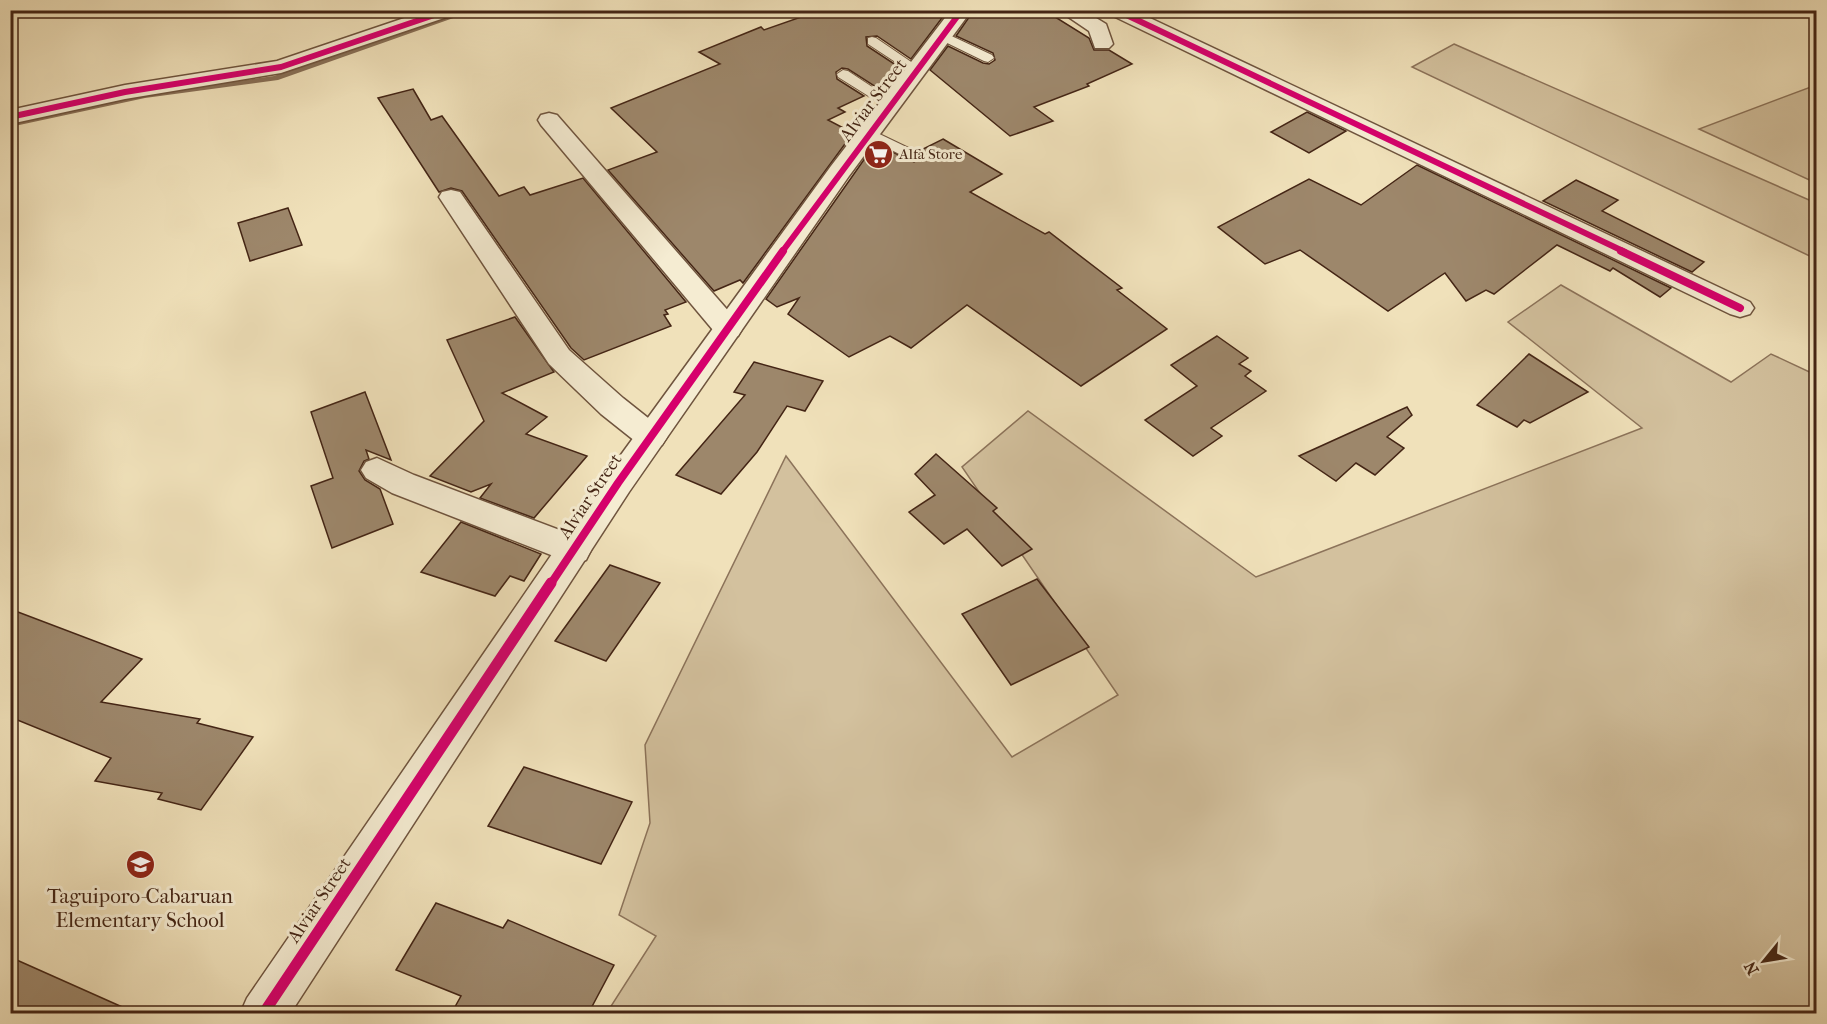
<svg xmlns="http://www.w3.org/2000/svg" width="1827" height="1024" viewBox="0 0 1827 1024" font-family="'IM FELL French Canon',serif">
<rect width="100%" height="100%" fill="#f0e1ba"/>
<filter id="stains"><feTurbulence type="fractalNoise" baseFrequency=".00333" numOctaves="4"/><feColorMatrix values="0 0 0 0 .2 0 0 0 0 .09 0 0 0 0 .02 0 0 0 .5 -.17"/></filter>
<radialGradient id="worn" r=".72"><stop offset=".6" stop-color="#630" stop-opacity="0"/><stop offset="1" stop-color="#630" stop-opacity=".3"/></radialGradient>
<g fill="#d3c19e" stroke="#8c735a" stroke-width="1.5">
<polygon points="1454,44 1816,203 1816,259 1412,67"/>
<polygon points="1816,85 1816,183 1699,129"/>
<polygon points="1561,285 1731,382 1771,354 1816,375 1816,1013 606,1014 656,936 619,915 650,823 645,745 786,456 1012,757 1118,695 962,467 1028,411 1256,577 1642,428 1508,322"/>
</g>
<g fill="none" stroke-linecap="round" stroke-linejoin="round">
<polygon fill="#886f56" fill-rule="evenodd" points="464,10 476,10 278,80 145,98 10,127 10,122 145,94 274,76"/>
</g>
<g fill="#9d876b" stroke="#442515" stroke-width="1.5">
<polygon points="821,10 948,10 911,59 877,36 866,37 867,46 902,69 893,82 879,89 848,69 842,68 836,72 837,79 864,96 838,108 845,112 828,120 853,133 743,283 740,280 714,291 608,170 657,152 611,108 720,64 699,52 761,27 764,30"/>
<polygon points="974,10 1044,10 1089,38 1094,50 1109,50 1132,64 1087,84 1089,86 1034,107 1053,121 1010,136 930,70 948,46 983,63 989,64 995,60 993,53 956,36"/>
<polygon points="413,89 431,120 442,116 499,196 524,187 530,195 583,178 686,302 665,310 668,314 664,315 671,326 584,360 571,348 462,191 451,188 439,192 378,98"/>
<polygon points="1307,112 1346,131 1309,153 1271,132"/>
<polygon points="943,139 1002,174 970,192 1045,234 1049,232 1122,288 1117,290 1167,329 1081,386 967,305 911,348 890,336 849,357 788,314 799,298 777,307 766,299 875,144 914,162 923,157 919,151"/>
<polygon points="1417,165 1671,288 1660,297 1613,268 1610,271 1557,245 1494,294 1486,290 1466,301 1445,273 1388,311 1300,250 1265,264 1218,227 1309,179 1361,205"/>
<polygon points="1576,180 1618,200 1602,211 1704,262 1692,272 1543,201"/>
<polygon points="288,208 302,245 250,261 238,223"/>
<polygon points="515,317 554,372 502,393 547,417 526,434 587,456 534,518 480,498 491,484 471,492 430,476 484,421 447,340"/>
<polygon points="1217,336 1248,358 1239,364 1251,371 1245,376 1266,391 1211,428 1222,436 1193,456 1145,420 1197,386 1171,365"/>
<polygon points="1529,354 1588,392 1530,423 1524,420 1517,427 1477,405"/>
<polygon points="754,362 823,381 805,411 787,406 757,452 721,494 676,475 745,395 734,392"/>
<polygon points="365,392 391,460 366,450 369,459 364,461 359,471 365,480 380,489 393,524 332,548 311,486 333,478 311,412"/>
<polygon points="1407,407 1412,415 1387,437 1404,448 1375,475 1356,463 1336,481 1299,456"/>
<polygon points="936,454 997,508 993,511 1032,549 1002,566 967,529 944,544 909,512 935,495 915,474"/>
<polygon points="461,522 541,554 524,581 510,576 495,596 421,572"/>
<polygon points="610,565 660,583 606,661 555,641"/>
<polygon points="1037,579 1089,647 1011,685 962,614"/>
<polygon points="10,609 142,659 101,702 200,719 197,723 253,737 201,810 158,799 162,793 95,781 111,758 10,717"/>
<polygon points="524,767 632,802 601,864 488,826"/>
<polygon points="436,903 503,928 508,920 614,965 588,1014 451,1014 461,996 396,970"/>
<polygon points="10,957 138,1014 10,1014"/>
</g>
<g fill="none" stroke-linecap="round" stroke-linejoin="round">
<defs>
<g id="service">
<polygon points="943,32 992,55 994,58 988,62 984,61 939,39 937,36"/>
<polygon points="872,37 876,38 923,70 922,73 912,73 868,44 868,38"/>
<polygon points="843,70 848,71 898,104 896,107 886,107 838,77 837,74"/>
<polygon points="869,129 919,153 921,156 914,160 909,159 864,136 864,130"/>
</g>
<g id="minor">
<polygon points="428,10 459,10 456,14 281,73 125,99 10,124 10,110 125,85 277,61"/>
<polygon points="1058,10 1083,10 1106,24 1113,44 1109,48 1095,48 1089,31"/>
<polygon points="1106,10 1133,10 1750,302 1754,308 1750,314 1740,317 1730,314 1109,14"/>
<polygon points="549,113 557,115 738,322 742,329 738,336 728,338 718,336 541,125 538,120 541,115"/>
<polygon points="451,190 460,192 569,350 623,398 662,429 667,437 662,445 651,448 640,445 601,414 549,364 439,197 442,192"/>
<polygon points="377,458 414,475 586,540 591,550 586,560 574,564 392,493 366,478 361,470 366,462"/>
</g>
<polygon id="tertiary" points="951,10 972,10 849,176 629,492 290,1014 240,1014 247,998 607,474 831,166"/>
</defs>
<use href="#service" stroke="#6f543e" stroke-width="2"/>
<use href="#minor" stroke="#6f543e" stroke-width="3"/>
<use href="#tertiary" stroke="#6f543e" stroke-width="3"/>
<use href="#service" fill="#f5ecd2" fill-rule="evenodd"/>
<use href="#minor" fill="#f5ecd2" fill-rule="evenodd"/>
<use href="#tertiary" fill="#f5ecd2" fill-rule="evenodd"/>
<defs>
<g id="cycleway-far2">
<polyline points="1116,10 1625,252"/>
<polyline points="10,117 125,92 281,67 449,10"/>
<polyline points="782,252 962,10"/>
</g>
<g id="cycleway-far1">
<polyline points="1621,251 1740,308"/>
<polyline points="550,585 618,483 783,251"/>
</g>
<polyline id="cycleway" points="263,1014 551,583"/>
</defs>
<use href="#cycleway-far2" stroke="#f5ecd2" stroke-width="8"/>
<use href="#cycleway-far1" stroke="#f5ecd2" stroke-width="12"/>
<use href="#cycleway" stroke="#f5ecd2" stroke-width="15"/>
<use href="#cycleway-far2" stroke="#d6006c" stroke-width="6"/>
<use href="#cycleway-far1" stroke="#d6006c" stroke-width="8"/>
<use href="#cycleway" stroke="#d6006c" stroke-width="11"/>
</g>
<defs>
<symbol id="supermarket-disc" viewBox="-11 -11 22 22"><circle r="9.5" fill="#8f2418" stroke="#f5ecd2"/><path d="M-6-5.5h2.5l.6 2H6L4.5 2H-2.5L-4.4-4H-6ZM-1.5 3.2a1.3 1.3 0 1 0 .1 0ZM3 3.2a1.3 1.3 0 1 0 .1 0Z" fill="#fff"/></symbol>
<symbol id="school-disc" viewBox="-11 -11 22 22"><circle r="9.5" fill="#8f2418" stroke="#f5ecd2"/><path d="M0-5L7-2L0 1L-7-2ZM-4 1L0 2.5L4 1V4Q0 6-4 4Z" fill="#fff"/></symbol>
</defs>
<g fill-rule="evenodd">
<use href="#supermarket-disc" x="862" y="138" width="33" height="33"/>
<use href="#school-disc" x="124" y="848" width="33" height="33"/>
</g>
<g text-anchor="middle" stroke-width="6" stroke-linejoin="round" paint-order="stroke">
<g font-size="15" fill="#442515" stroke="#f5ecd2" text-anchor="start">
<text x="899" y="159">Alfa Store</text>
</g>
<g font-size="18" fill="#442515" stroke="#f5ecd2">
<text transform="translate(873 100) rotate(-53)" y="6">Alviar Street</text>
<text transform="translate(590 496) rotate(-56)" y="6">Alviar Street</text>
<text transform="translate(319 900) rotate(-56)" y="6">Alviar Street</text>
</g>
<g font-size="21" fill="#442515" stroke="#f5ecd2">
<text x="140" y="903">Taguiporo-Cabaruan<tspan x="140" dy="24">Elementary School</tspan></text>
</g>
</g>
<rect width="1827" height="1024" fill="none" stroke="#f0e1ba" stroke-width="36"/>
<rect x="12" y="12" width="1803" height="1000" fill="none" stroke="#442515" stroke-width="3"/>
<rect x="18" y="18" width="1791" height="988" fill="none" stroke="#442515" stroke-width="1.5"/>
<g transform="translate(1764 961) rotate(240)" stroke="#f5ecd2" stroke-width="4.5" paint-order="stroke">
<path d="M0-4.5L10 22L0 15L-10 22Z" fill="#442515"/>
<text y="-9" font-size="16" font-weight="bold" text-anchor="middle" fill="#442515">N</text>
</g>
<rect width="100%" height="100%" filter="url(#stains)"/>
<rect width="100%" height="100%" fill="url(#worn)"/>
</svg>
